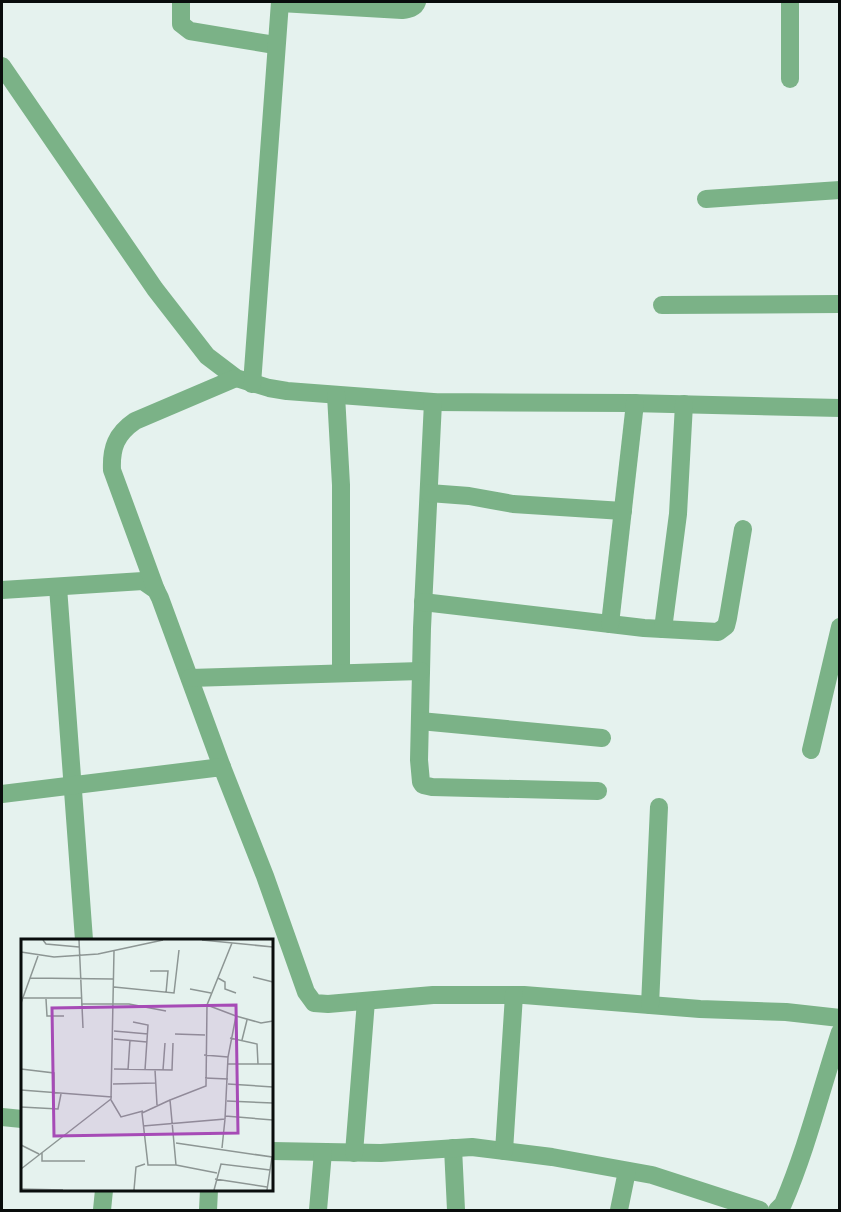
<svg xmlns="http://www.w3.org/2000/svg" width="841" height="1212" viewBox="0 0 841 1212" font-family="'PT Sans',sans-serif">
<rect width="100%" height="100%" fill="#e5f2ee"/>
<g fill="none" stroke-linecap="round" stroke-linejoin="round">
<g stroke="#7bb287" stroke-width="18">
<polyline points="181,2 181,24 190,31 275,45"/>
<path d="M280,3L402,10C409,9 415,8 417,2"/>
<polyline points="2,66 155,289 207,356 236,378 269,388 287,391 433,402 630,403 840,408"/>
<polyline points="790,79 790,2"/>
<polyline points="706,199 840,190"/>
<polyline points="662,305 840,304"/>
<polyline points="252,384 280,2"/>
<polyline points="336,395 341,485 341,672"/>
<polyline points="433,402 422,628 419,760 421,782 423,785 432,787 598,791"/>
<polyline points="429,493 469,496 513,504 623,511"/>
<polyline points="58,587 84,940"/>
<polyline points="2,590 143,581 156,590 160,598 222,767"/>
<path d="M156,590L112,470C111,448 116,434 135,421L236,378"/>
<polyline points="423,602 644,628 718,632 726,626 728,618 743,529"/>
<polyline points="610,624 635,403"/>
<polyline points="663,629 678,514 684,404"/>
<polyline points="190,678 421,671"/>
<polyline points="420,721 602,738"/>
<polyline points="811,750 840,627"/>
<polyline points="2,794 222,767 265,876 306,992 314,1003 328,1004 433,995 524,995 700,1009 786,1012 840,1018"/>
<polyline points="650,1005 659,807"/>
<polyline points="2,1117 22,1119"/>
<polyline points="453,1148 456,1210"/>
<polyline points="272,1151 381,1153 472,1147 552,1157 652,1175 760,1210"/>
<polyline points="504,1151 514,995"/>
<polyline points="354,1153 366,1001"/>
<polyline points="102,1210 104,1190"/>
<polyline points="208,1210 209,1190"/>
<polyline points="318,1210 323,1152"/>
<polyline points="619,1210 627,1171"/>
<path d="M777,1210L783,1204C807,1148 821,1090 840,1032"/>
</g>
</g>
<g transform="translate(21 939)">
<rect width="252" height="252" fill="#e5f2ee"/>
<path fill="none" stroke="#8d9694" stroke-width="1.5" d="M22,1L25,5L58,8M58,1L62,89M181,1L252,8M0,13L33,18L77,15L142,1M129,32H147L145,54M232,38L252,43M9,39L92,40M197,39L204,43V50L215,54M93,48L153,54L158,11M169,50L190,54M1,59H60M25,60L26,77H43M0,64L17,17M60,65H108L145,72M215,77L240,84L252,82M112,83L127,86L124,131M93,92L127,95M154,95L184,96M209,99L236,105L237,125M93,100L126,103M221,101L226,81M183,116L207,118M206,125H252M0,130L33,134V155M93,130L151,131L152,104M107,131L109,101M134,131L136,166M142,131L144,104M184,139L207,140M92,145L134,144M207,145L252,148M0,151L91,158M90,161L100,178L122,172M149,161L121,174L127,226H155L149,161L185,147L186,66L211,4M206,162L252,164M0,168L37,170L40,155M204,177L252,181M122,187L204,180L207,118L215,77L186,66M155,204L251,218L246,251M0,206L18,215M201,209L204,180M21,214V222H64M155,226L196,234M0,230L90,160L93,12M194,240L246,248M0,250L42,251M113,251L115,228L124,225M193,251L200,225L249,231"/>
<path fill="#a64bb6" fill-opacity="0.15" stroke="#a64bb6" stroke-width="3" d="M215,66L217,194L33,197L31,69Z"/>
<rect width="252" height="252" fill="none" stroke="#090d0c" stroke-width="3"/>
</g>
<rect width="841" height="1212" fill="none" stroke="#090d0c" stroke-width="6"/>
</svg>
